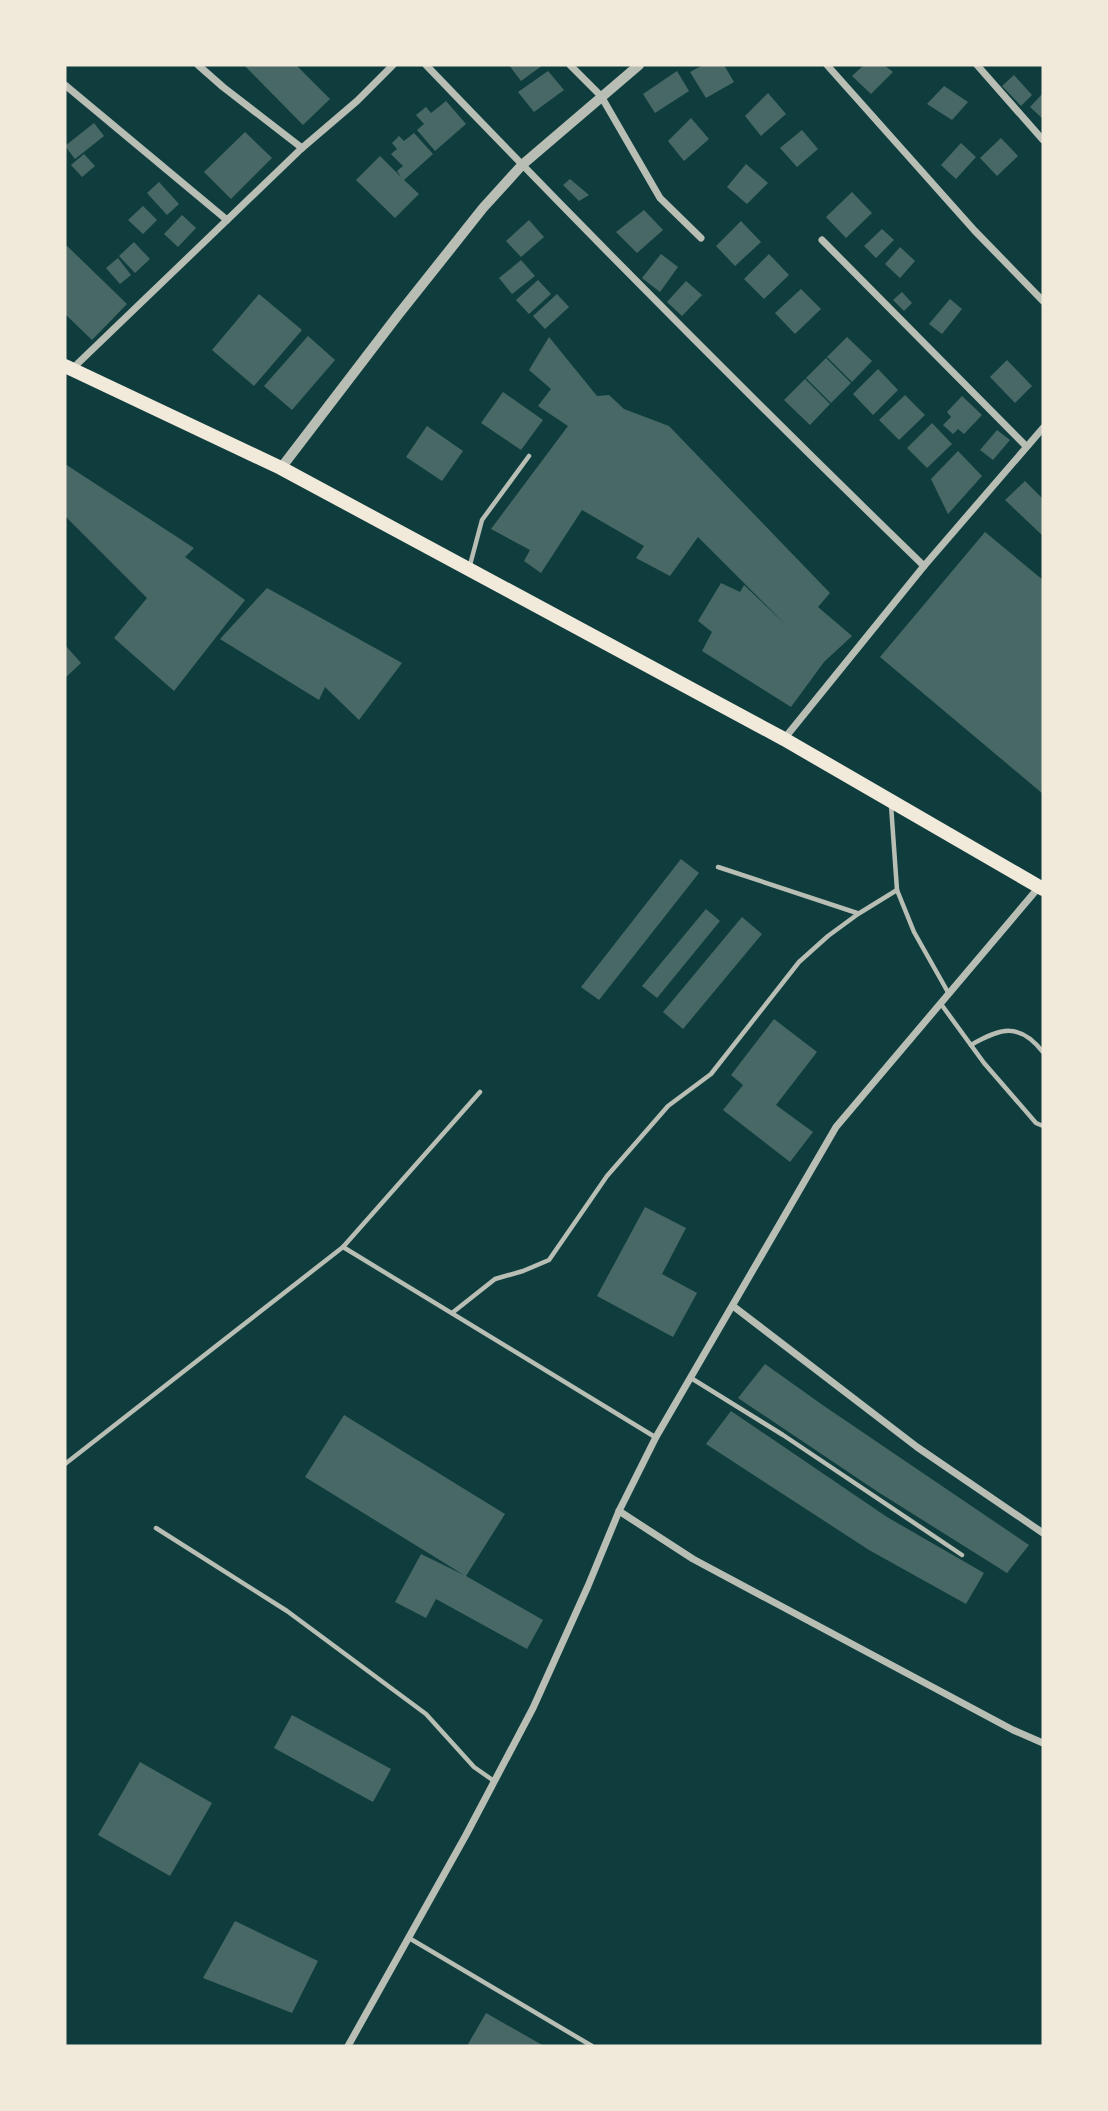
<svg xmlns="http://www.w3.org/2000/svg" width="1108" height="2111" viewBox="0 0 1108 2111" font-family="'Work Sans',sans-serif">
<rect width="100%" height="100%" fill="#0f3d3e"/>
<g fill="#486865">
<polygon points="244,65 296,65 330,99 303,125"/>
<polygon points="509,65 543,65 521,81"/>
<polygon points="703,65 724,65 734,82 706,98 690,72"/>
<polygon points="864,65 884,65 893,72 871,94 852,76"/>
<polygon points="548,71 564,90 534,112 518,92"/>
<polygon points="677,71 689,91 655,113 643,94"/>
<polygon points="1014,75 1032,95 1021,106 1002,86"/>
<polygon points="944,86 968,102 952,120 927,104"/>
<polygon points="768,93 786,114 761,136 745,116"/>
<polygon points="1043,93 1043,119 1030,107"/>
<polygon points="446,101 466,124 435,151 417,130 424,124 416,115 426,107 431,113"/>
<polygon points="691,118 709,139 684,161 668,141"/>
<polygon points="94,123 104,136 75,159 65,146"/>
<polygon points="802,130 818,149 797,167 780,148"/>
<polygon points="245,132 272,158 231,199 204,172"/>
<polygon points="414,133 433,154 404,180 419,194 395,218 356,180 380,156 401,177 397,171 403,166 391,154 397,149 392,143 399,136 404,141"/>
<polygon points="1001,138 1018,156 997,176 980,158"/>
<polygon points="961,143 976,157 956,179 941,165"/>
<polygon points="84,154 95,166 82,177 71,165"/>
<polygon points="746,164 768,183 747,204 727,187"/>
<polygon points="570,179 589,195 579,201 563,185"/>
<polygon points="159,182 179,204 167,215 147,193"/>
<polygon points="852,192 872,213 846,238 826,217"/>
<polygon points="143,206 157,220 143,234 128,220"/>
<polygon points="644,210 663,230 637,253 616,232"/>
<polygon points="182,215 196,228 178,247 164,234"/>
<polygon points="529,220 544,237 521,257 506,241"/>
<polygon points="741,221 761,242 735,266 716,246"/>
<polygon points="882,229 894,240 876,258 864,246"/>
<polygon points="134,242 150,259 135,273 119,256"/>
<polygon points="65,244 127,304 92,340 65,314"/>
<polygon points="900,247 915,261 900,278 885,264"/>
<polygon points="661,254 678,267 660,292 642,278"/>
<polygon points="769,254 789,275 764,299 744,279"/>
<polygon points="118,258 131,275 120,284 106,268"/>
<polygon points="521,260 535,276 512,294 499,278"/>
<polygon points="538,280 551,294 529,314 516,300"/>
<polygon points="686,281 702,295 682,316 667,302"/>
<polygon points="801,289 821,309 795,334 775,313"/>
<polygon points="902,292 912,303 904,311 893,300"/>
<polygon points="259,294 302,330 254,386 212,350"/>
<polygon points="557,294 569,307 545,329 533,316"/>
<polygon points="950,299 962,309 942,334 929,324"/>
<polygon points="308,336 335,360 292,410 264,386"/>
<polygon points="549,337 597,396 609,395 624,409 669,426 830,593 818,607 852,636 824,662 791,707 702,651 712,632 698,621 721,583 740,592 744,585 786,625 698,537 670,576 636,558 644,546 582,510 541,573 524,561 530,550 491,529 568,426 538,406 551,389 529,370"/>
<polygon points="847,337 872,361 852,382 827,357"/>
<polygon points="826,358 851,383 831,403 806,378"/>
<polygon points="1007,360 1032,386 1015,403 990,377"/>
<polygon points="878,369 898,390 873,415 853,394"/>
<polygon points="805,379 830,404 810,425 784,400"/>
<polygon points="503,392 543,420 521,450 481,423"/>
<polygon points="905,395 925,415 899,440 879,420"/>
<polygon points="962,396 982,415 964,434 958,429 953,434 943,425 951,417 947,412"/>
<polygon points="932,423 952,444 927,468 907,448"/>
<polygon points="427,426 463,451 442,481 406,457"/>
<polygon points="997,430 1010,440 993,460 980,450"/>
<polygon points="958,451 982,476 948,514 931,479"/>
<polygon points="65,464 194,548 185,557 245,600 174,691 114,638 147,598 65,516"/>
<polygon points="1025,481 1043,499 1043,536 1005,500"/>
<polygon points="985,532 1043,580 1043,794 880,657"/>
<polygon points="267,588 402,663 359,720 325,687 319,700 220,639"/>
<polygon points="65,645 81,663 65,678"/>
<polygon points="681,859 699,873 599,1000 581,987"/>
<polygon points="706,909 720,921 657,998 642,986"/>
<polygon points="742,917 762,934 683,1029 663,1012"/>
<polygon points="774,1019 817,1052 776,1105 813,1132 790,1162 723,1110 743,1085 731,1075"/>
<polygon points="645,1207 686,1228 662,1274 697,1293 673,1337 597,1296"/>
<polygon points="765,1364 824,1406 1029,1545 1007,1573 878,1492 738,1398"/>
<polygon points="731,1411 887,1517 984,1573 966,1604 869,1550 706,1444"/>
<polygon points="344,1415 505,1514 466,1576 543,1620 527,1649 436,1599 426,1618 395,1602 421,1554 464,1575 305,1477"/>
<polygon points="292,1715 391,1769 373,1802 274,1748"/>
<polygon points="140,1762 212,1803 170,1876 98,1835"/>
<polygon points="235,1921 318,1961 292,2013 203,1978"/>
<polygon points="486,2013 544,2046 467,2046"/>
</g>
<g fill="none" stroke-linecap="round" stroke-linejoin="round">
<g stroke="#b8beb3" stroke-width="4.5">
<polyline points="470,565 482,520 529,456"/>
<polyline points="891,805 897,890 914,932 949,994"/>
<polyline points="718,867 857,913"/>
<polyline points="941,1004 984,1063 1036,1123 1043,1126"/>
<path d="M971,1045C1001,1028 1019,1022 1043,1052"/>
<polyline points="343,1247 655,1437"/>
<polyline points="452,1313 495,1279 523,1271 549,1260 607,1176 668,1106 711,1074 799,962 828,936 858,914 897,890"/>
<polyline points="691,1378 783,1435 962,1555"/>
<polyline points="65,1464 343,1247 480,1092"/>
<polyline points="156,1528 287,1611 426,1714 474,1767 494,1781"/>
<polyline points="409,1938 592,2046"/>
</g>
<g stroke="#b8beb3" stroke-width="7">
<polyline points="198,65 223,87 302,148"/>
<path d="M426,65C589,235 755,402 924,566"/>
<polyline points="570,65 601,96 660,198 701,238"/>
<polyline points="827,65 974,230 1043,301"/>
<polyline points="977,65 1043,140"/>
<polyline points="65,85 227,220"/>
<polyline points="822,240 1026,446"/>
<polyline points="71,370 302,148 357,101 393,65"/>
<polyline points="784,739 924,566 1043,428"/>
<polyline points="733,1306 917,1447 1043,1533"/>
<polyline points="619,1511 693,1559 1013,1730 1043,1743"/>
<polyline points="348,2046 466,1835 533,1708 588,1586 619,1511 656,1437 836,1127 1039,887"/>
</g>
<polyline stroke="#b8beb3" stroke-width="10" points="281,468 398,315 483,208 522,165 639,65"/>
<polyline stroke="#f1e9da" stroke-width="14" points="65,366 281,468 784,739 1043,889"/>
</g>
<rect width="1108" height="2111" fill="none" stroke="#f1e9da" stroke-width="133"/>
</svg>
